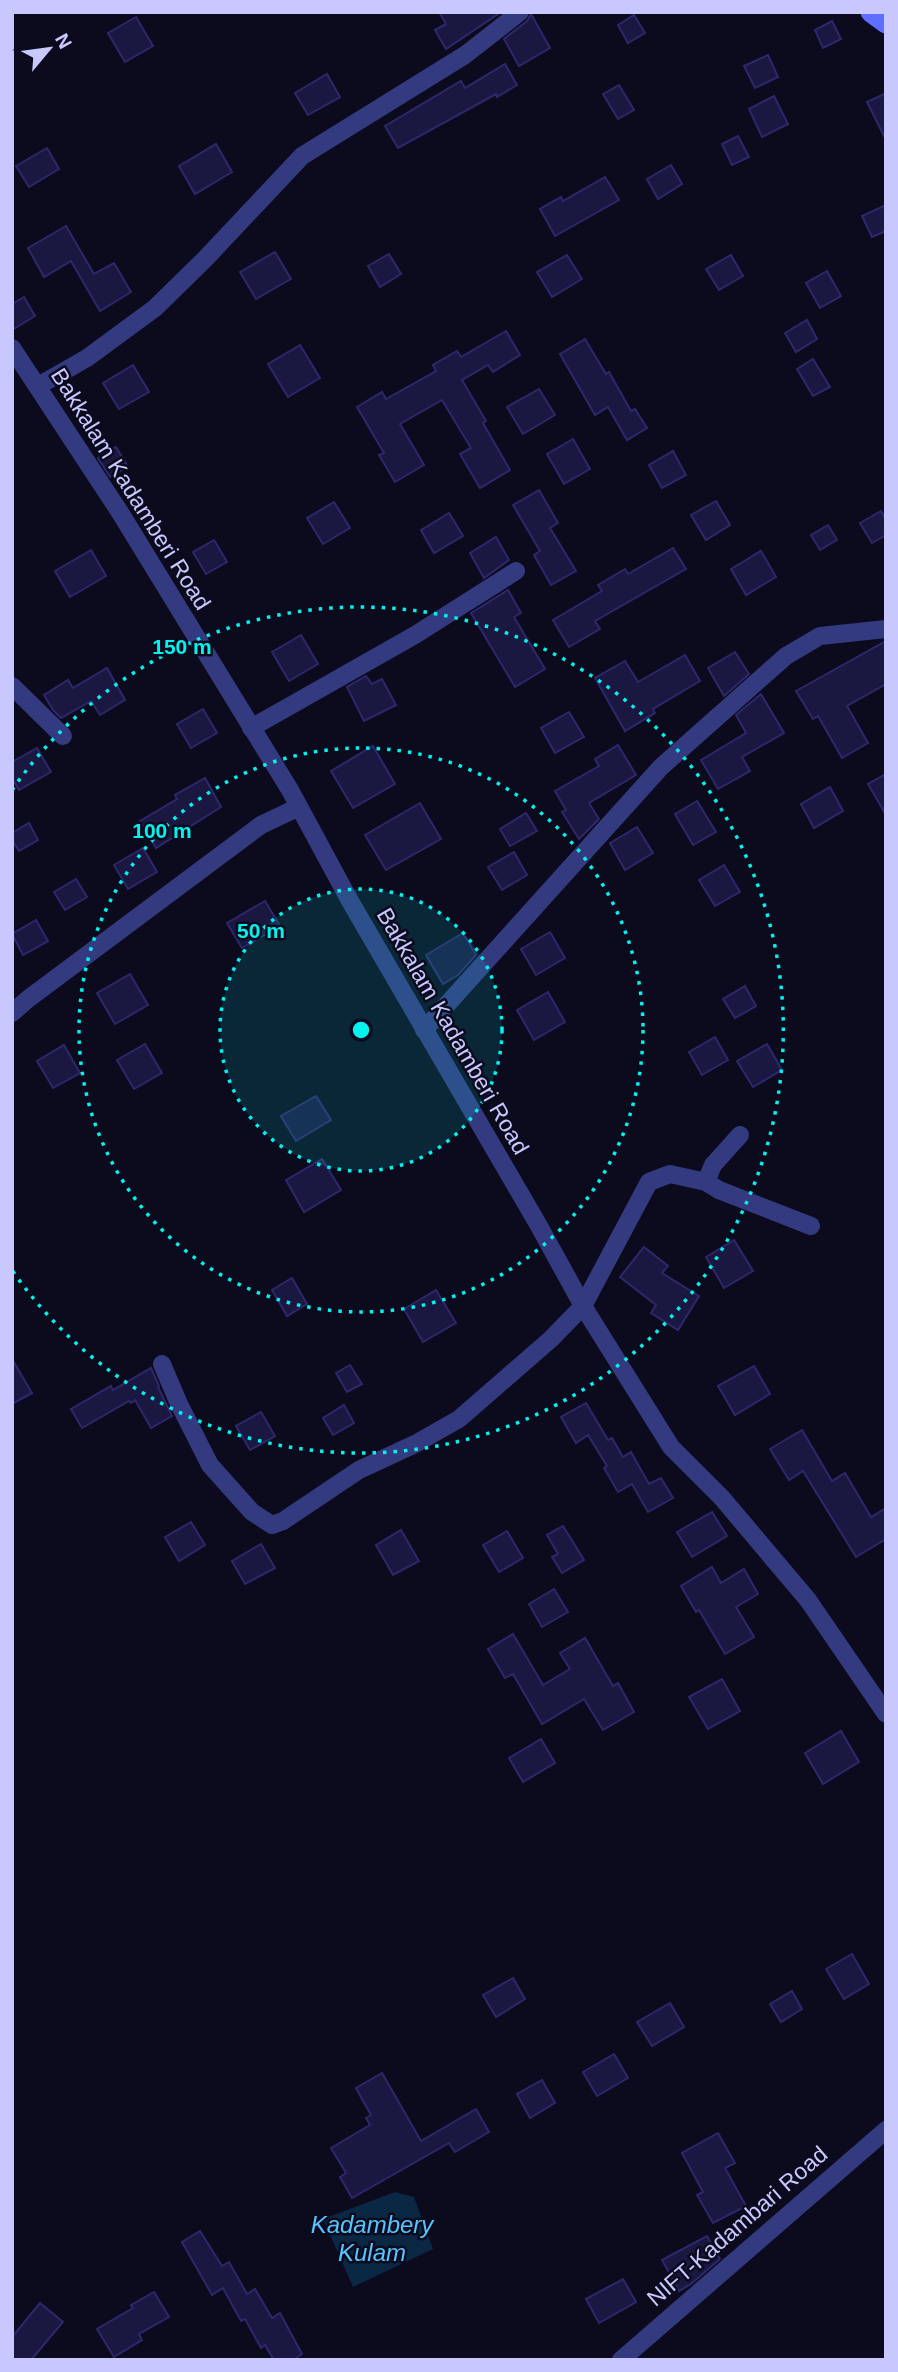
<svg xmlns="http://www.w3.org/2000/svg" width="898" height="2372" viewBox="0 0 898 2372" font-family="Arial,sans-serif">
<rect width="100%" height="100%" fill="#0c0b1e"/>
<polygon fill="#0a2743" points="395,2192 414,2197 433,2249 353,2287 323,2219"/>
<g fill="#1a1740" stroke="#2d286c" stroke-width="2">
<polygon points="439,12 501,12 446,49 435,30 446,24"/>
<polygon points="531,14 550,48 519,66 504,39 527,21"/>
<polygon points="634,15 645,33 628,43 618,25"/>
<polygon points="136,17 153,46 125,62 108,33"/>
<polygon points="832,21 841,39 823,48 815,30"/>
<polygon points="768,55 778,77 755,88 744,66"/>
<polygon points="505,64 517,85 497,97 496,94 398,148 385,126 461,81 465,88"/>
<polygon points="327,74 340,97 308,115 295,93"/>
<polygon points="619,85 634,110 618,119 603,94"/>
<polygon points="886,93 886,140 867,102"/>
<polygon points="774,96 788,124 762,137 749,109"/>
<polygon points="738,136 749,157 732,165 722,144"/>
<polygon points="216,144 232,172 195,194 179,166"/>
<polygon points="47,148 59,169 29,187 16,166"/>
<polygon points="671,165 682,184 658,199 647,179"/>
<polygon points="605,177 619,200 555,236 540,209 561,197 563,201"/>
<polygon points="886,205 886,231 872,237 862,216"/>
<polygon points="66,226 94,274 114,263 131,292 100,311 71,261 44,277 28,248"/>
<polygon points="275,252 291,279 256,299 240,272"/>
<polygon points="389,254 401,274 380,287 368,266"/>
<polygon points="567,255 582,279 552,297 537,272"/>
<polygon points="731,255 743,276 719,290 706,269"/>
<polygon points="827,271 841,296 820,308 806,283"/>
<polygon points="24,297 35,316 12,330 12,304"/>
<polygon points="807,320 817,339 796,352 785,333"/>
<polygon points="506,331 520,355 493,372 488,365 462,380 486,421 483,423 510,470 480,488 460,454 471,448 442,400 400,424 424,465 395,482 379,455 384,453 357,407 382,392 386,399 436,371 433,365 457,351 461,357"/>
<polygon points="585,339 606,374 609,372 631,411 635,409 647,428 627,440 608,407 595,415 560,354"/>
<polygon points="300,345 320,378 288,397 268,364"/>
<polygon points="813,359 830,387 813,396 797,369"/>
<polygon points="133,365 149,392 119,409 103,383"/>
<polygon points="539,389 555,415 523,434 507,407"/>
<polygon points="573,439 590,469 564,484 547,454"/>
<polygon points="116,447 128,467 110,477 98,458"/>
<polygon points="673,451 686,475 662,488 649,465"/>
<polygon points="539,490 558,523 550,528 576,571 551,585 534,555 540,551 513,505"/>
<polygon points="716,501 730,525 706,540 691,515"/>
<polygon points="334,502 350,528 323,544 307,518"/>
<polygon points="881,511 886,520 886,535 872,543 860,523"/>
<polygon points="449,513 463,536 434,553 421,530"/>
<polygon points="828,525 837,540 820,550 811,535"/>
<polygon points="496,537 509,560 484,578 470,553"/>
<polygon points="214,540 227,562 206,574 193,552"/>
<polygon points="673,548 686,569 595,621 600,629 569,647 553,620 602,591 598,585 625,569 628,574"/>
<polygon points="91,550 106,576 70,597 55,571"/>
<polygon points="761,551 776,577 746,595 731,569"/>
<polygon points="508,590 521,613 514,617 545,669 515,687 471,613"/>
<polygon points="301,635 318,664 289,681 272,652"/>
<polygon points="886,641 886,684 847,706 868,743 842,758 818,716 813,719 796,691"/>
<polygon points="735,652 749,674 724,696 708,668"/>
<polygon points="685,655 700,681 653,709 655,713 625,731 595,678 625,661 638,682"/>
<polygon points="107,668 125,700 100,715 91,701 61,718 53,710 44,695 68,680 73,688"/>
<polygon points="366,676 372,684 382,679 396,705 364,721 347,687"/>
<polygon points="761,694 784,733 742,757 750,771 718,789 701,760 746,733 736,715"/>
<polygon points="203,709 217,733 191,748 177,724"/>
<polygon points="569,712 584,737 555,753 541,728"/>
<polygon points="618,745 636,775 589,803 599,819 579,839 562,812 566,810 555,791 599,766 595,759"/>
<polygon points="373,746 395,784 353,808 331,771"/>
<polygon points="37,748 51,772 19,790 12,778 12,762"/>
<polygon points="886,774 886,815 868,784"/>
<polygon points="205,778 221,807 156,848 140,821 177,799 175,795"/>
<polygon points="830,787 843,811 814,828 801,804"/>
<polygon points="697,801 716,832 693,845 675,814"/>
<polygon points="420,803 441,839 386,870 365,835"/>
<polygon points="526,813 537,831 510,846 500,829"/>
<polygon points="29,823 38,840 19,851 12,840 12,833"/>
<polygon points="637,827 653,853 625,870 610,843"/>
<polygon points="143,848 157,872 128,889 114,865"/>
<polygon points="514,852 527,875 502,890 488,867"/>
<polygon points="724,865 740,892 715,906 699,880"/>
<polygon points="76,879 87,897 65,910 54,892"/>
<polygon points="265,901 280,926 242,948 227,923"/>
<polygon points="36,920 48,941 23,955 12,934"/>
<polygon points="550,932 565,958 536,975 521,949"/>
<polygon points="463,933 476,955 458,975 443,984 426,955"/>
<polygon points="130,974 148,1005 115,1024 97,993"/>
<polygon points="745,986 756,1006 735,1018 723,999"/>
<polygon points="548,992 565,1022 534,1040 517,1010"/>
<polygon points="715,1037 728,1060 702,1075 689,1052"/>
<polygon points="145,1044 162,1073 134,1089 117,1060"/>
<polygon points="767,1044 782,1070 753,1087 737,1061"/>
<polygon points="64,1045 80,1073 53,1088 37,1061"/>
<polygon points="316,1096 331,1120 296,1141 281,1116"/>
<polygon points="322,1159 341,1190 304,1212 286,1180"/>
<polygon points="734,1240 753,1271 724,1288 706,1257"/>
<polygon points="644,1247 668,1266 662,1273 699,1296 678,1330 651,1313 656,1305 620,1277"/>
<polygon points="292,1278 307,1304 287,1316 272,1290"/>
<polygon points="436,1290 456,1323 423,1342 404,1309"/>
<polygon points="12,1359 32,1393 12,1404"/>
<polygon points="350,1365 362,1384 347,1392 336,1373"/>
<polygon points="754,1366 770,1394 735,1415 718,1386"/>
<polygon points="151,1368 159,1386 158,1387 172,1416 151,1428 135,1400 131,1403 129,1401 82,1428 71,1409 111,1386 113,1390"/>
<polygon points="586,1403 608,1440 612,1438 623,1457 631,1452 649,1484 661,1478 673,1498 648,1512 632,1484 618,1492 604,1468 607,1466 588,1435 576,1443 561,1417"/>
<polygon points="344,1405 354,1423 333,1435 323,1418"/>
<polygon points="261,1412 275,1436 250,1450 236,1426"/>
<polygon points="802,1430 832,1481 845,1473 871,1517 886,1508 886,1539 856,1557 803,1471 789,1480 770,1449"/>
<polygon points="712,1512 727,1536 692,1557 677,1532"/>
<polygon points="191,1522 205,1545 179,1561 165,1537"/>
<polygon points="563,1526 584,1560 562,1573 552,1557 558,1554 547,1535"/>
<polygon points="401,1530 419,1561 393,1575 376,1545"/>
<polygon points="507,1531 523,1558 499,1572 483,1545"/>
<polygon points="261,1544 275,1568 245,1584 232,1561"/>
<polygon points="712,1567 721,1583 744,1569 758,1594 736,1607 754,1637 725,1654 699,1610 696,1612 681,1586"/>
<polygon points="554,1589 568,1612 542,1627 529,1604"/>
<polygon points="513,1634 543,1685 570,1669 560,1653 585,1638 613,1686 618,1683 634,1712 603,1730 584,1699 542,1724 513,1674 505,1678 488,1649"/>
<polygon points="722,1679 740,1711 708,1729 689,1697"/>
<polygon points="841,1731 859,1762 823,1784 805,1753"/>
<polygon points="541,1739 555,1763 523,1782 509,1758"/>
<polygon points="852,1954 869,1984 844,1999 826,1969"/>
<polygon points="513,1978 525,1999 496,2017 483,1995"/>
<polygon points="792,1991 802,2009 781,2022 770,2004"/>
<polygon points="670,2003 684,2027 652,2046 637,2022"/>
<polygon points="614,2054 628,2078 597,2096 583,2072"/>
<polygon points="382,2073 421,2141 476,2109 489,2132 455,2152 449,2143 352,2198 340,2177 346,2173 331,2148 370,2125 366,2118 371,2115 356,2088"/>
<polygon points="542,2080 555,2103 530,2118 517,2094"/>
<polygon points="718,2133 735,2163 725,2168 746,2206 713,2223 697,2195 703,2192 682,2153"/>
<polygon points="200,2231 222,2266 229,2262 247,2294 255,2289 272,2318 280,2313 302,2354 293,2360 274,2360 265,2345 261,2348 245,2319 241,2321 223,2288 212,2295 182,2242"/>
<polygon points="707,2236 720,2259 691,2284 679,2291 662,2260"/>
<polygon points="623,2279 636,2302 599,2323 586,2299"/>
<polygon points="154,2292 169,2317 139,2334 142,2340 114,2357 97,2329 133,2308 131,2305"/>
<polygon points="40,2303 63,2322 31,2360 12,2360 12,2337"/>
</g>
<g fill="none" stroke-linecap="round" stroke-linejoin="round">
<g stroke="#343a7f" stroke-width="18">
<polyline points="12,348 121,514 290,790 350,901 539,1226 583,1306 671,1447 722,1498 808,1600 886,1714"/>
<polyline points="38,386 87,358 155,308 206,258 302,156 465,55 520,12"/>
<polyline points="12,686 63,736"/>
<polyline points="251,728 415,635 516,571"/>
<polyline points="12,1013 28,999 261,825 299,807"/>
<polyline points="424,1030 661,767 786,656 820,636 886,629"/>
<polyline points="706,1182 713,1165 740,1135"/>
<polyline points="162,1364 179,1404 210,1465 252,1512 272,1525 283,1521 359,1470 415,1444 459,1419 551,1339 583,1306 649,1182 670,1174 706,1182 719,1190 811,1226"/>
<polyline points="621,2360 886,2130"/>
</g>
<polyline stroke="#5f6eff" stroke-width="21" points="871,12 886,23"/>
</g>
<circle cx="361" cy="1030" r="141" fill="#00f3ee" fill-opacity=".12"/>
<g fill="none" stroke="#00f3ee" stroke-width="3.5" stroke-dasharray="3.5 7">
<circle cx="361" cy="1030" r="141"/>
<circle cx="361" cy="1030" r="282"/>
<path d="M12 790A423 423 0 1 1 12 1270"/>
</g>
<g text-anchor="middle" stroke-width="5" stroke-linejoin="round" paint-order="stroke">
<g font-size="23" fill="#c8c8ff" stroke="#0c0b1e">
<text transform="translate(131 489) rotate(58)" y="8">Bakkalam Kadamberi Road</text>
<text transform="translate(453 1031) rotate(60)" y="8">Bakkalam Kadamberi Road</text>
<text transform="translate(737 2226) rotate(-41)" y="8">NIFT-Kadambari Road</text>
</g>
<g font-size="24" font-style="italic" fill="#56c5ff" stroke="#0c0b1e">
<text x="372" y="2233">Kadambery<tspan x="372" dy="28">Kulam</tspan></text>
</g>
</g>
<circle cx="361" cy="1030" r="10" fill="#00f3ee" stroke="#0c0b1e" stroke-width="3.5"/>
<g font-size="21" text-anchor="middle" font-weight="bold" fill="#00f3ee" stroke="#0c0b1e" stroke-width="5" stroke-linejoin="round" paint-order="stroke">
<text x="182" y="654">150 m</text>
<text x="162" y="838">100 m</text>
<text x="261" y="938">50 m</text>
</g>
<rect width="898" height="2372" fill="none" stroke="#c8c8ff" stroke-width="28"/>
<g transform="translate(49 49) rotate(61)" stroke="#0c0b1e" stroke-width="5" paint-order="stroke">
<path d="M0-5L12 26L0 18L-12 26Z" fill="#c8c8ff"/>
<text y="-10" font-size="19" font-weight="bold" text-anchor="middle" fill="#c8c8ff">N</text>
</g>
</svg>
